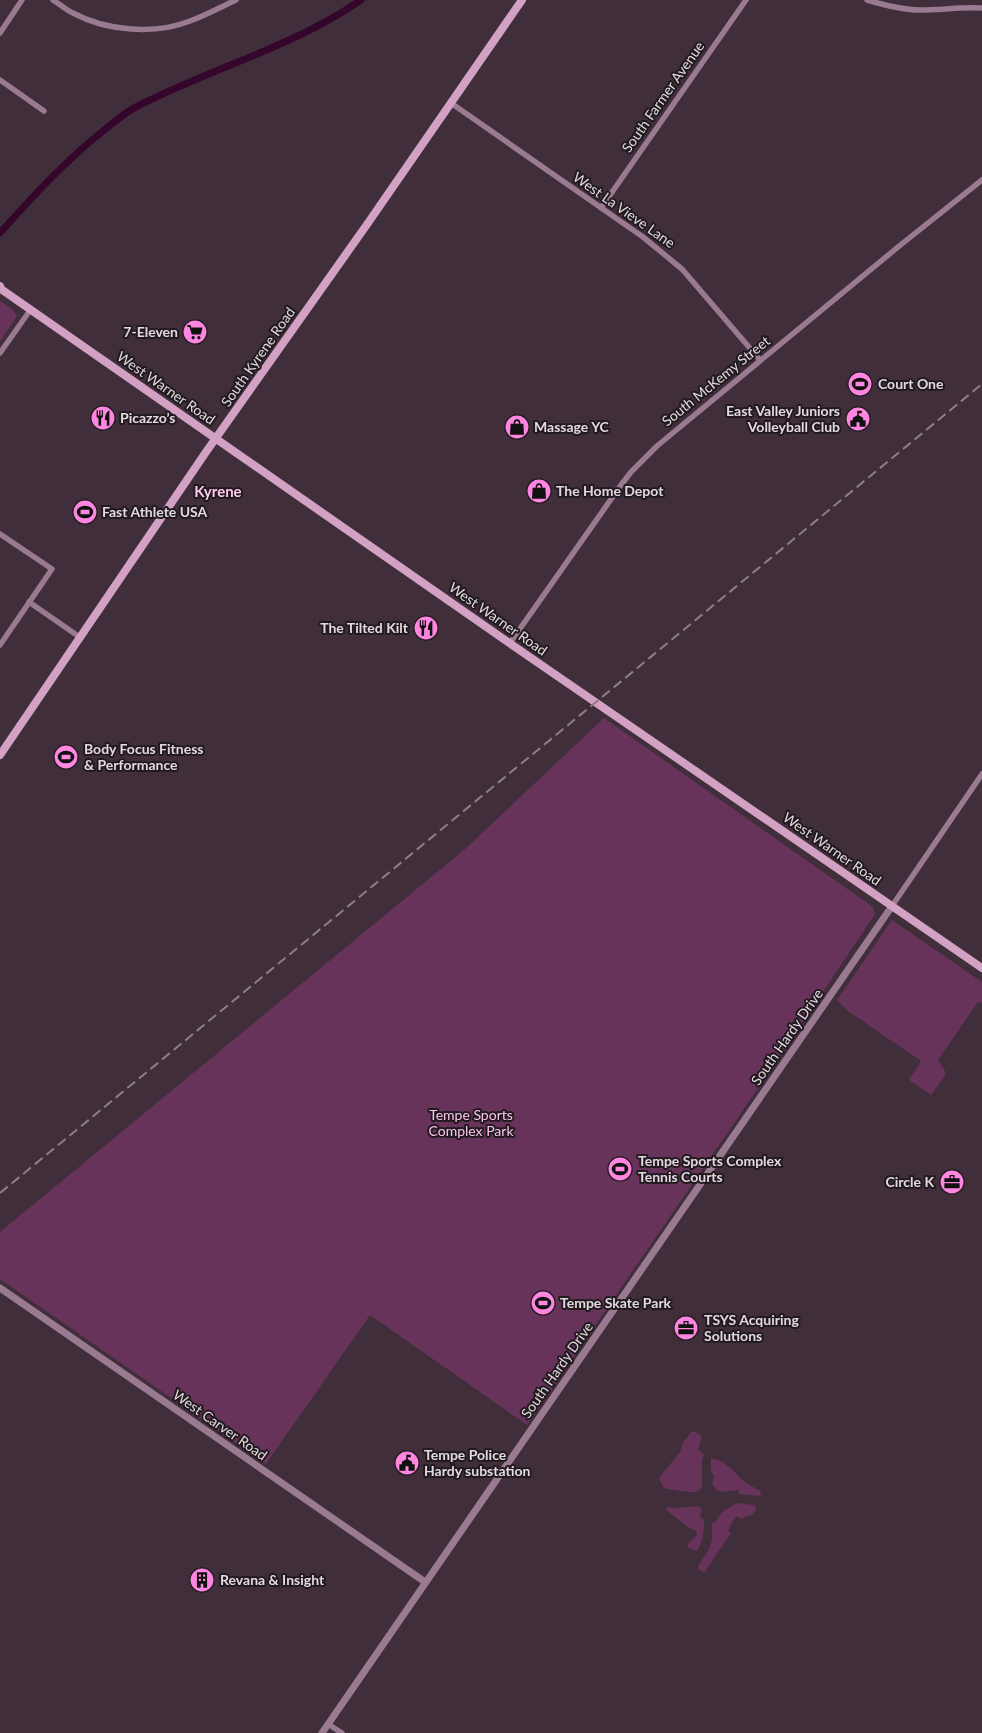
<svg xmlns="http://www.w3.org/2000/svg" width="982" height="1733" viewBox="0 0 982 1733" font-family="Lato,sans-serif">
<rect width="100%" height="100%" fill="#402e3b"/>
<g fill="#67335a">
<polygon points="0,301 12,309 17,316 0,342"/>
<polygon points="604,718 873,907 875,914 774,1065 527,1425 370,1315 266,1464 0,1279 0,1232 464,850"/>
<polygon points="892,920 982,982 982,1003 978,1002 938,1060 945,1071 945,1076 931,1095 909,1080 921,1061 848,1011 837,1000"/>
<path d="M691,1432H696L702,1437L698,1449L704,1454L702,1460V1488C699,1490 698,1492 694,1492C690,1493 667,1489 664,1488L659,1478L680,1452L683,1443Z"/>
<path d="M711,1458C722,1460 734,1470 740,1478C745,1483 754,1487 760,1491L761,1496L739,1494V1490L722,1492L717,1491L712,1484L714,1476L711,1471Z"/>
<path d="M737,1503L753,1505L756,1507C756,1516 748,1514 742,1519L736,1516L728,1530L731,1533L704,1573L698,1568V1566L709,1549L712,1540V1523L716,1521L723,1511Z"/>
<path d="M698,1506L702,1509L700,1517L704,1520C704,1532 703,1541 697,1551L689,1548L687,1545L697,1535L696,1531L691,1529L667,1511L666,1507L676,1508Z"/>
</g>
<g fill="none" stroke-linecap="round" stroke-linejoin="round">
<path stroke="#35062c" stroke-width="7" d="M0,233C35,194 67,159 108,127C117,120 126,112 136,107C209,69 293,47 361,0"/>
<g stroke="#9a7a90" stroke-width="5.5">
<path d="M53,0C60,4 66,10 73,13C106,31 155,35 190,21C206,15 221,7 236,0"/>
<path d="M867,0C884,5 902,10 920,10C941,10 961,7 982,8"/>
<polyline points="0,33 22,0"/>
<polyline points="0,80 44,111"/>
<polyline points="451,103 643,237 682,269 760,360"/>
<polyline points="601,208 746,0"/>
<polyline points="0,353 31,309"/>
<polyline points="0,534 52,569 0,645"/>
<polyline points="29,602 81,638"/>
<polyline points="510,643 621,485 631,472 657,446 898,247 982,180"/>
<polyline points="892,906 982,774"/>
<polyline points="328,1724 342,1733"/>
</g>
<g stroke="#9a7a90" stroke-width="7">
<polyline points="0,1288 425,1582"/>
<polyline points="322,1733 892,906"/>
</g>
<g stroke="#d3a1c4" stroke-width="8">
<polyline points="0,286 1,289 505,640 982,968"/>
<polyline points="0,755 206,452 368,223 522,0"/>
</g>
<polyline stroke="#8d7e89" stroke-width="2" stroke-dasharray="10 5" stroke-linecap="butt" points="0,1193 982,384"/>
</g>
<defs>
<symbol id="supermarket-disc" viewBox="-11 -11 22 22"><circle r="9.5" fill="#fe86e1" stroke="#211a1f"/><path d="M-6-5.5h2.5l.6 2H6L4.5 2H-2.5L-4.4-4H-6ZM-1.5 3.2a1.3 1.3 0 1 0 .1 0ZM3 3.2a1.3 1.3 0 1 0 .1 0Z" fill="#111"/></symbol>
<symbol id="stadium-disc" viewBox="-11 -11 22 22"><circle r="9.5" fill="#fe86e1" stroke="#211a1f"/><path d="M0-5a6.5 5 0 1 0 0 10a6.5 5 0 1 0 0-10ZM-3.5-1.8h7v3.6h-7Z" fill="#111"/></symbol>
<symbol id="restaurant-disc" viewBox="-11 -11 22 22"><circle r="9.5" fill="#fe86e1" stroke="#211a1f"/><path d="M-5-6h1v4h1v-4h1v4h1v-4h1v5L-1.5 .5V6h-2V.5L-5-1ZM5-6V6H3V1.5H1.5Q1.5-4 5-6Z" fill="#111"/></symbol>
<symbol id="civic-disc" viewBox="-11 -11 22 22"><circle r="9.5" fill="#fe86e1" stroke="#211a1f"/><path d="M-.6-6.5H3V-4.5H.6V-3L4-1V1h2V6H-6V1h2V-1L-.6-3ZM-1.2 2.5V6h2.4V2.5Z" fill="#111"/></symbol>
<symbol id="shop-disc" viewBox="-11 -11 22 22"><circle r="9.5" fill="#fe86e1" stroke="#211a1f"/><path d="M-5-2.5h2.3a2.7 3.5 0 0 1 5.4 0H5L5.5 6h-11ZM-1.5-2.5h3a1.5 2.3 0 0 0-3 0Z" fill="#111"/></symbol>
<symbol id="office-disc" viewBox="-11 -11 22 22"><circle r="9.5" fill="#fe86e1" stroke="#211a1f"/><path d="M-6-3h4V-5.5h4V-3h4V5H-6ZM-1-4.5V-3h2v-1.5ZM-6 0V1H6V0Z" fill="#111"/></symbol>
<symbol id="building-disc" viewBox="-11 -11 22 22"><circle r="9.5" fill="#fe86e1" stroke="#211a1f"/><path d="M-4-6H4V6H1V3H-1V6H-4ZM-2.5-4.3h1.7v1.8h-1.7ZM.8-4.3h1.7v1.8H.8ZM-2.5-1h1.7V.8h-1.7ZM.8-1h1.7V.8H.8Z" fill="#111"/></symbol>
</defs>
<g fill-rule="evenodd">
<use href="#supermarket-disc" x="181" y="318" width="28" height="28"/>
<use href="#stadium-disc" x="846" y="370" width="28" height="28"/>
<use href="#restaurant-disc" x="89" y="404" width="28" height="28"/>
<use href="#civic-disc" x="844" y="405" width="28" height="28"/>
<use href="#shop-disc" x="503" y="413" width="28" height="28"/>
<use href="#shop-disc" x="525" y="477" width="28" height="28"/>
<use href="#stadium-disc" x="71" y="498" width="28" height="28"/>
<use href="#restaurant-disc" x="412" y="614" width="28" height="28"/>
<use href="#stadium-disc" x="52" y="743" width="28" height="28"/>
<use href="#stadium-disc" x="606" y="1155" width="28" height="28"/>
<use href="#office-disc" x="938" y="1168" width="28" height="28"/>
<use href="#stadium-disc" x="529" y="1289" width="28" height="28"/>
<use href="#office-disc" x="672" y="1314" width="28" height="28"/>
<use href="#civic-disc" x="393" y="1449" width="28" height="28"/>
<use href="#building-disc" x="188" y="1566" width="28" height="28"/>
</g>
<g text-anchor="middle" stroke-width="4" stroke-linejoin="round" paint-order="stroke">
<g font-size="14" fill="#e3d8e0" stroke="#211a1f">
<text transform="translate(663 97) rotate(-55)" y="5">South Farmer Avenue</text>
<text transform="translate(624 210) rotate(35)" y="5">West La Vieve Lane</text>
<text transform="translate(258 357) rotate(-55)" y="5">South Kyrene Road</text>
<text transform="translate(716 381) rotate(-39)" y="5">South McKemy Street</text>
<text transform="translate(166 388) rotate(35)" y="5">West Warner Road</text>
<text transform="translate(498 619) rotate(35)" y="5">West Warner Road</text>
<text transform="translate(832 849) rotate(35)" y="5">West Warner Road</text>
<text transform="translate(787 1037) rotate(-55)" y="5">South Hardy Drive</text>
<text transform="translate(557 1370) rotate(-55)" y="5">South Hardy Drive</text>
<text transform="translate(220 1425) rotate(35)" y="5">West Carver Road</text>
</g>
<g font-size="14" font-weight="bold" fill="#e3d8e0" stroke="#211a1f" text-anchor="start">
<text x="178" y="337" text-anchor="end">7-Eleven</text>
<text x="878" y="389">Court One</text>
<text x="840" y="416" text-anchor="end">East Valley Juniors<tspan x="840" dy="16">Volleyball Club</tspan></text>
<text x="120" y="423">Picazzo’s</text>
<text x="534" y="432">Massage YC</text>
<text x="556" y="496">The Home Depot</text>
<text x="102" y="517">Fast Athlete USA</text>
<text x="408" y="633" text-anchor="end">The Tilted Kilt</text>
<text x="84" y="754">Body Focus Fitness<tspan x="84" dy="16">&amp; Performance</tspan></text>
<text x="638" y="1166">Tempe Sports Complex<tspan x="638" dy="16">Tennis Courts</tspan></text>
<text x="934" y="1187" text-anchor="end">Circle K</text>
<text x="560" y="1308">Tempe Skate Park</text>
<text x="704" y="1325">TSYS Acquiring<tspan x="704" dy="16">Solutions</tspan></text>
<text x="424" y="1460">Tempe Police<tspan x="424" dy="16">Hardy substation</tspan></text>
<text x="220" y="1585">Revana &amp; Insight</text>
</g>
<g font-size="14" fill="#fdc3ec" stroke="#211a1f">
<text x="471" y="1120">Tempe Sports<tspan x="471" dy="16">Complex Park</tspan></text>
</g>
<g font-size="15" font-weight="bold" fill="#ffc7ef" stroke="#211a1f">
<text x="218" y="497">Kyrene</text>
</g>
</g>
</svg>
